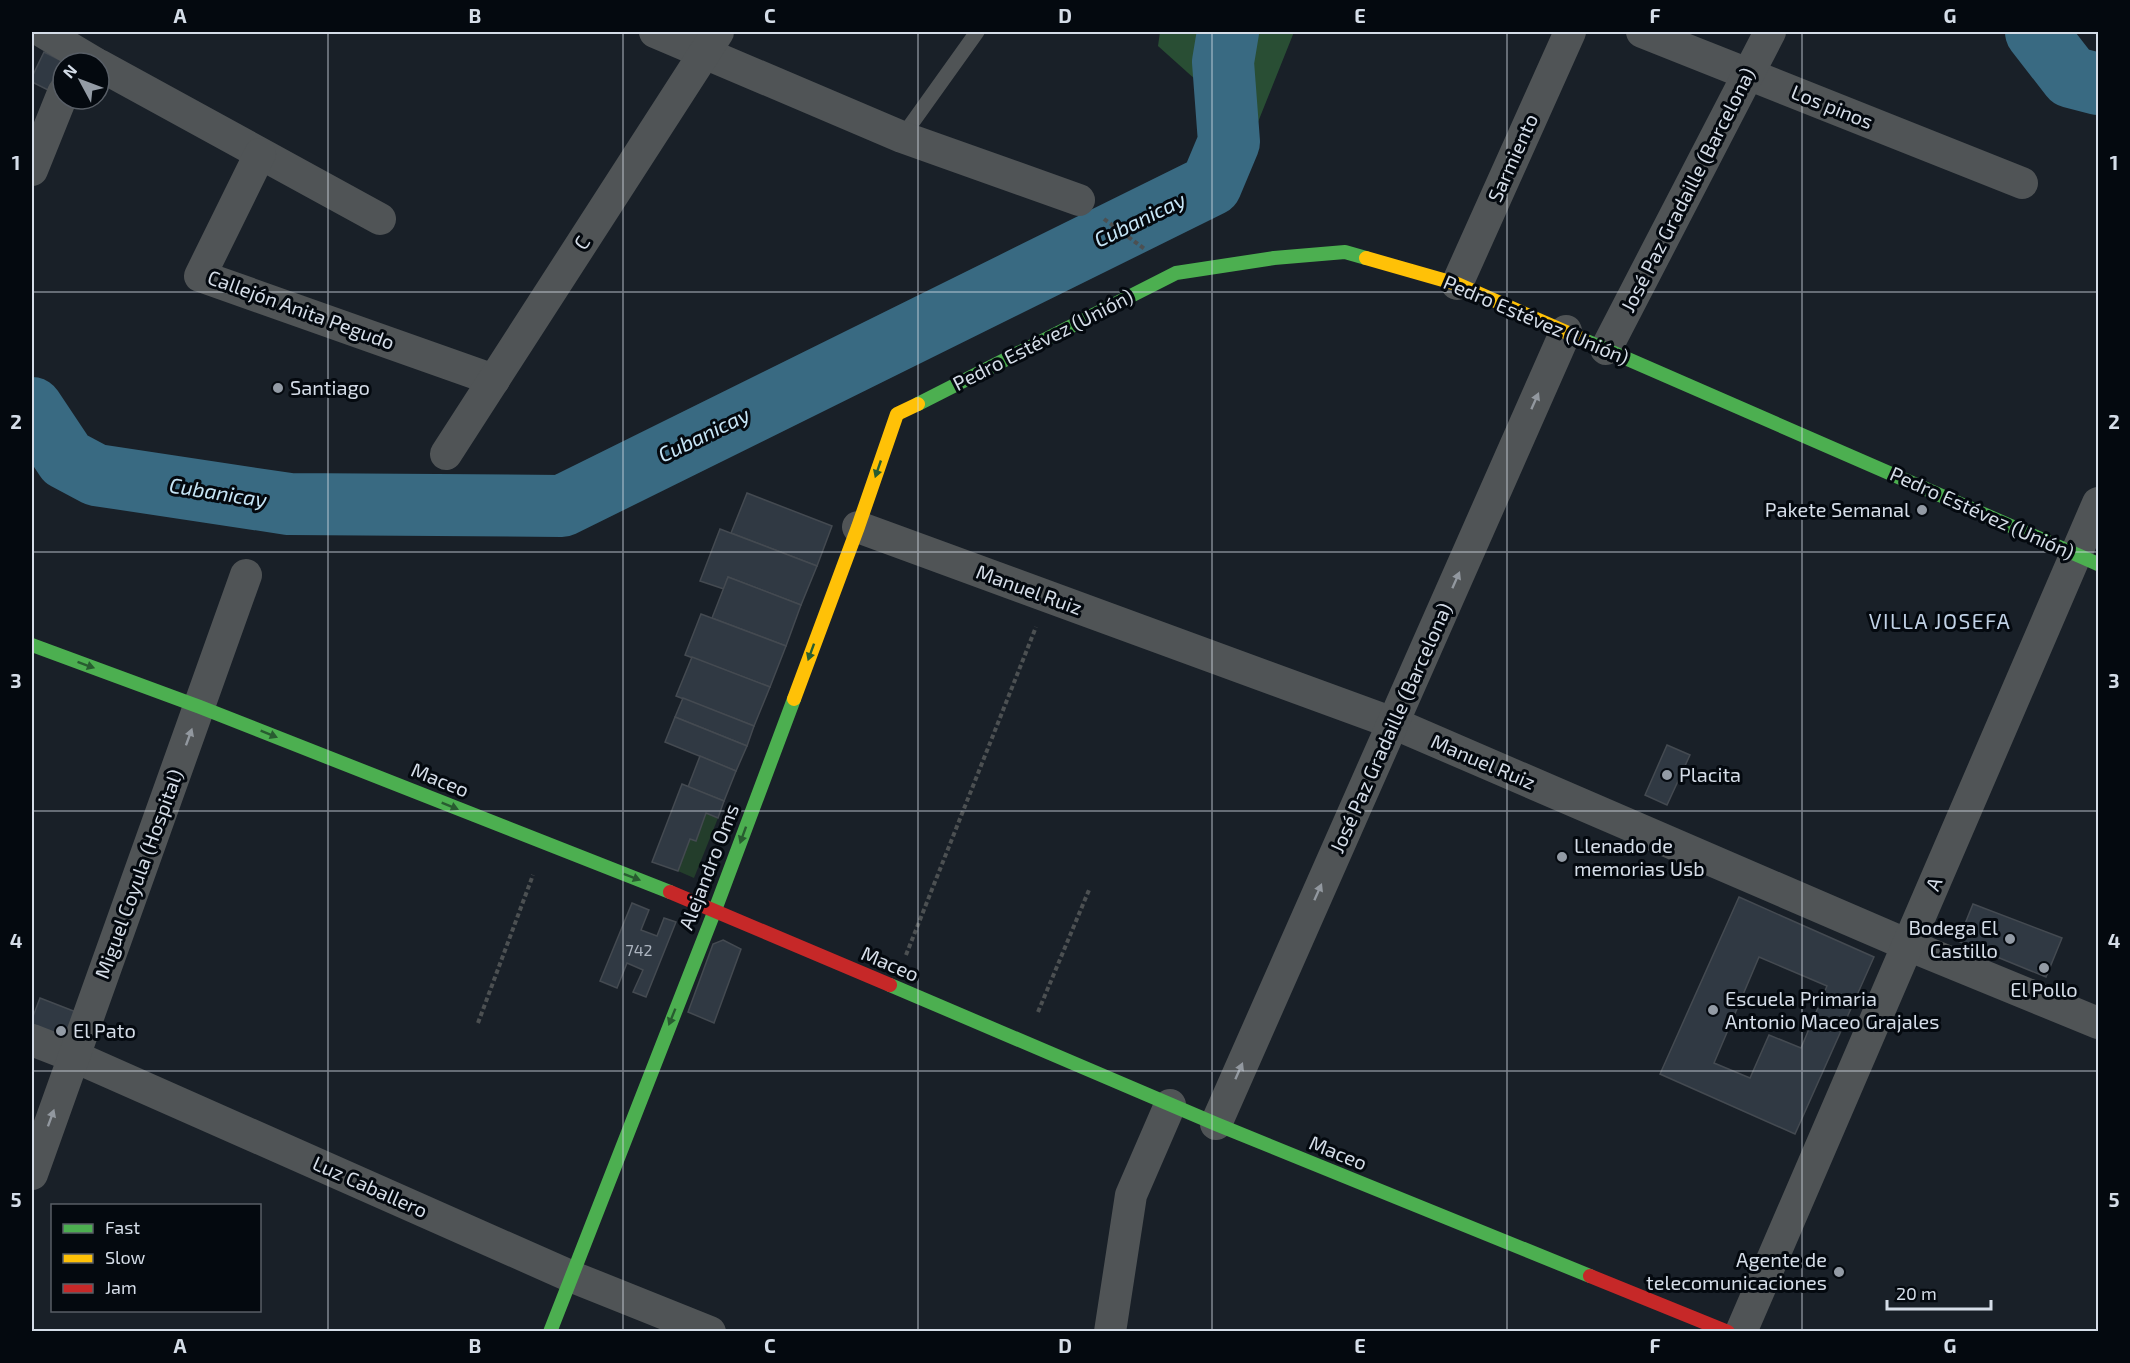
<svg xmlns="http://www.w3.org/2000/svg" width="2130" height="1363" viewBox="0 0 2130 1363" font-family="'Exo 2',sans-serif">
<rect width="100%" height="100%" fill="#192028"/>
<polygon fill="#233d2b" points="706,813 718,818 694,878 678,871 690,839 696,840"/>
<polygon fill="#294e34" points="1160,32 1294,32 1254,132 1158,46"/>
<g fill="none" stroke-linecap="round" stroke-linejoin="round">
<g stroke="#396a82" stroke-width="62">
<polyline points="2036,32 2071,77 2098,84"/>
<polyline points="32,408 66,459 96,475 289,504 562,506 1211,185 1229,142 1223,62 1228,32"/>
</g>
</g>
<g fill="#303943" stroke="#444a51" stroke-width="1.5" fill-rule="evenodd">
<polygon points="44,52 62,61 48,90 32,82 32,77"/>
<polygon points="747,493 832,526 817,566 731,533"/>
<polygon points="720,529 817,566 801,605 728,577 724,589 700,581"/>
<polygon points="728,577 801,605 786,646 712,618"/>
<polygon points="701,614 786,646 770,687 685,655"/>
<polygon points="692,657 770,687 754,726 676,696"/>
<polygon points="683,698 754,726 747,746 675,717"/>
<polygon points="675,717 747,746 736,771 665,742"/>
<polygon points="1667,745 1690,755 1667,805 1645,795"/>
<polygon points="700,756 736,771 724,801 688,787"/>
<polygon points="682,784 724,801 718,818 706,813 696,841 690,839 678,871 652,862"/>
<path d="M1739,897L1874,957L1795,1134L1660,1074ZM1759,957L1827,986L1801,1048L1769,1035L1750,1078L1714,1063Z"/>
<polygon points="632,903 649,910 641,930 657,936 664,918 676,922 646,997 633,992 643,970 627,963 617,988 600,981"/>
<polygon points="1973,904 2062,938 2046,977 1958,941"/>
<polygon points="723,940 741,949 714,1023 688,1012 713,944"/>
<polygon points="40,998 76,1012 66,1038 32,1024 32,1019"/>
</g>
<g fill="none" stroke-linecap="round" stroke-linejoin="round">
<g stroke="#4c5052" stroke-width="4" stroke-dasharray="4.5 3" stroke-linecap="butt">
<polyline points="1104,219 1146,250"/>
<polyline points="906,955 1036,627"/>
<polyline points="1038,1012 1089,890"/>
<polyline points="478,1023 533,875"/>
</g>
<polyline stroke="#505456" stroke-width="15" points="902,137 977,32"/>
<g stroke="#505456" stroke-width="32">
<polyline points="43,32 95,63"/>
<polyline points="655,32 902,137 1079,200"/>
<polyline points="1642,32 2022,183"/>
<polyline points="99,65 380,219"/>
<polyline points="260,154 200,276 494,380"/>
<polyline points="32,170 63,93"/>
<polyline points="1457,284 1570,32"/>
<polyline points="1606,349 1770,32"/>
<polyline points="446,454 718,32"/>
<polyline points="858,527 1393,723 1908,945 2098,1023"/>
<polyline points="32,1040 73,1056 570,1276 710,1332"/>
<polyline points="1216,1124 1566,331"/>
<polyline points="32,1174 246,575"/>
<polyline points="1110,1332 1131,1195 1170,1105"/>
<polyline points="1741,1332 2098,503"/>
</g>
<g stroke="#4caf50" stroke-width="14">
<polyline points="1584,340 2098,564"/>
<polyline points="918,404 1176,273 1274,258 1345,252 1366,258"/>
<polyline points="32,645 200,707 670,892"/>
<polyline points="890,985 1216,1124 1590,1276"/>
<polyline points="550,1332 715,910 794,699"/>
</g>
<g stroke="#ffc107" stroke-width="14">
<polyline points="1366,258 1457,284 1584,340"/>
<polyline points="794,699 858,527 897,414 918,404"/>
</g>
<g stroke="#c62828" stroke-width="14">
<polyline points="670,892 890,985"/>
<polyline points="1590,1276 1728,1332"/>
</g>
</g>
<defs><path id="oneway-solid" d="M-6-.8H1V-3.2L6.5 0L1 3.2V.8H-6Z" transform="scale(1.5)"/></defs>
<g fill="#92989f">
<use href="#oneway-solid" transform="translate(1535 401) rotate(-66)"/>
<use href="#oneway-solid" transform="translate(1456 580) rotate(-66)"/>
<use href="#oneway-solid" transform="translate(189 737) rotate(-70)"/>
<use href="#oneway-solid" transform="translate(1318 892) rotate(-66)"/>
<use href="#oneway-solid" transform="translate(1239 1071) rotate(-66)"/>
<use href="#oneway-solid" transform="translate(51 1118) rotate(-70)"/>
</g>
<g fill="#285c30">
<use href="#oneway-solid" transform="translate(878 469) rotate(109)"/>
<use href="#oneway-solid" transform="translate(811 652) rotate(110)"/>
<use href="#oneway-solid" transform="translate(86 665) rotate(20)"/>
<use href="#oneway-solid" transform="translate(269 734) rotate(22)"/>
<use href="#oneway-solid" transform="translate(450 806) rotate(22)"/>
<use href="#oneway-solid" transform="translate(743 835) rotate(110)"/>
<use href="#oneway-solid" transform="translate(632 877) rotate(21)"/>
<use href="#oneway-solid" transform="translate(672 1017) rotate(112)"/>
</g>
<path fill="none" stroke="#d5dde8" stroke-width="1.5" stroke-opacity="0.55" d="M328,32V1332M623,32V1332M918,32V1332M1212,32V1332M1507,32V1332M1802,32V1332M32,292H2098M32,552H2098M32,811H2098M32,1071H2098"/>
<g fill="#939ba5" stroke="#04090f" stroke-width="2">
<circle cx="278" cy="388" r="6"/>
<circle cx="1922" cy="510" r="6"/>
<circle cx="1667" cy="775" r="6"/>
<circle cx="1562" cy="857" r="6"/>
<circle cx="2010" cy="939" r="6"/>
<circle cx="2044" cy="968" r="6"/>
<circle cx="1713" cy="1010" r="6"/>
<circle cx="61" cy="1031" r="6"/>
<circle cx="1839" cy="1272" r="6"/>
</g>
<g text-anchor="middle" stroke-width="6" stroke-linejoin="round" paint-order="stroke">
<g font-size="16" fill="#acb4bf">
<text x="639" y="956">742</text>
</g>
<g font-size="20" fill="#d5dde8" stroke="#04090f">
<text transform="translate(1832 107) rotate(22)" y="7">Los pinos</text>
<text transform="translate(1513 158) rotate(-66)" y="7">Sarmiento</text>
<text transform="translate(1688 190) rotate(-63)" y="7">José Paz Gradaille (Barcelona)</text>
<text transform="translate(582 243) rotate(-57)" y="7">C</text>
<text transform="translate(301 310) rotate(20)" y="7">Callejón Anita Pegudo</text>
<text transform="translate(1536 320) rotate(23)" y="7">Pedro Estévez (Unión)</text>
<text transform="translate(1043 340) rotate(-27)" y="7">Pedro Estévez (Unión)</text>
<text transform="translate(1982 513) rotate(24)" y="7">Pedro Estévez (Unión)</text>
<text transform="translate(1029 590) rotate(20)" y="7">Manuel Ruiz</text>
<text transform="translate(1391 728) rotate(-66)" y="7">José Paz Gradaille (Barcelona)</text>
<text transform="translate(1483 762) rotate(23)" y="7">Manuel Ruiz</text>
<text transform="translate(440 780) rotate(22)" y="7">Maceo</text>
<text transform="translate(709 867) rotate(-69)" y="7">Alejandro Oms</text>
<text transform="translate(139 874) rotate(-70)" y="7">Miguel Coyula (Hospital)</text>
<text transform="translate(1934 884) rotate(-67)" y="7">A</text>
<text transform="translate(890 964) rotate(23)" y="7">Maceo</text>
<text transform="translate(1338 1153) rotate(22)" y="7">Maceo</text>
<text transform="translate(370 1187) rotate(24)" y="7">Luz Caballero</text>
</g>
<g font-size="20" fill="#d5dde8" stroke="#04090f" text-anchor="start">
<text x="290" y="395">Santiago</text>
<text x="1910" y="517" text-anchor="end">Pakete Semanal</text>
<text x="1679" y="782">Placita</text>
<text x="1574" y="853">Llenado de<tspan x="1574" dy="23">memorias Usb</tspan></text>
<text x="1998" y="935" text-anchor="end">Bodega El<tspan x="1998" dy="23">Castillo</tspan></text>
<text x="2044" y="997" text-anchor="middle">El Pollo</text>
<text x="1725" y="1006">Escuela Primaria<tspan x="1725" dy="23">Antonio Maceo Grajales</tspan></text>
<text x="73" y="1038">El Pato</text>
<text x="1827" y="1267" text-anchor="end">Agente de<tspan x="1827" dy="23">telecomunicaciones</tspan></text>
</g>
<g font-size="21" font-style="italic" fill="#c7e6f7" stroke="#04090f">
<text transform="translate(1140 220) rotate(-26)" y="7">Cubanicay</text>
<text transform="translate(704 435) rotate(-26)" y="7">Cubanicay</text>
<text transform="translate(218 493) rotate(9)" y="7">Cubanicay</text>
</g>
<g font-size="21" letter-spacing="1.5" fill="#c1d2e6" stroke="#04090f">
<text x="1940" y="629">VILLA JOSEFA</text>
</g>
</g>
<rect width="2130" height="1363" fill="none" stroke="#04090f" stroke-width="66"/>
<rect x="51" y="1204" width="210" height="108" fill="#04090f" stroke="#585e66" stroke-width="1.5"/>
<rect x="63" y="1224" width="30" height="9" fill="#4caf50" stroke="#585e66" stroke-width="1.5"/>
<text x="105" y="1234" font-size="18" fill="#d5dde8">Fast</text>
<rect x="63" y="1254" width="30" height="9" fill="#ffc107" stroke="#585e66" stroke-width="1.5"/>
<text x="105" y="1264" font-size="18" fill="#d5dde8">Slow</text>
<rect x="63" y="1284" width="30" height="9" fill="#c62828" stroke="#585e66" stroke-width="1.5"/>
<text x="105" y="1294" font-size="18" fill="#d5dde8">Jam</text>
<g transform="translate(81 81) rotate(311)"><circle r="28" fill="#04090f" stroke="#585e66" stroke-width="1.5"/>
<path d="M0-4.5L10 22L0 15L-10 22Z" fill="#939ba5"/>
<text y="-9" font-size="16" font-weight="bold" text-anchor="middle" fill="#d5dde8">N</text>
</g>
<path d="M1887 1300v9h104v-9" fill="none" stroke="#d5dde8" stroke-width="3"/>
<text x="1896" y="1300" font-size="18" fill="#d5dde8" stroke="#04090f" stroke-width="4.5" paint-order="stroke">20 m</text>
<rect x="33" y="33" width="2064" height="1297" fill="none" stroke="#d5dde8" stroke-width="2"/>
<g font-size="20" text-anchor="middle" font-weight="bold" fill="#d5dde8">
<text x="180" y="23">A</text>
<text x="475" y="23">B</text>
<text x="770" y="23">C</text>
<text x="1065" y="23">D</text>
<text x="1360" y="23">E</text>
<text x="1655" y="23">F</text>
<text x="1950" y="23">G</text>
<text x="16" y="170">1</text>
<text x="2114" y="170">1</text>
<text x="16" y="429">2</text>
<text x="2114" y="429">2</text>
<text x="16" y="688">3</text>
<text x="2114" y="688">3</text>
<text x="16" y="948">4</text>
<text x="2114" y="948">4</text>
<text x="16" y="1207">5</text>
<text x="2114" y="1207">5</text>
<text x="180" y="1353">A</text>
<text x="475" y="1353">B</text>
<text x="770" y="1353">C</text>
<text x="1065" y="1353">D</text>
<text x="1360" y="1353">E</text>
<text x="1655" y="1353">F</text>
<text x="1950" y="1353">G</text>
</g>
</svg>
